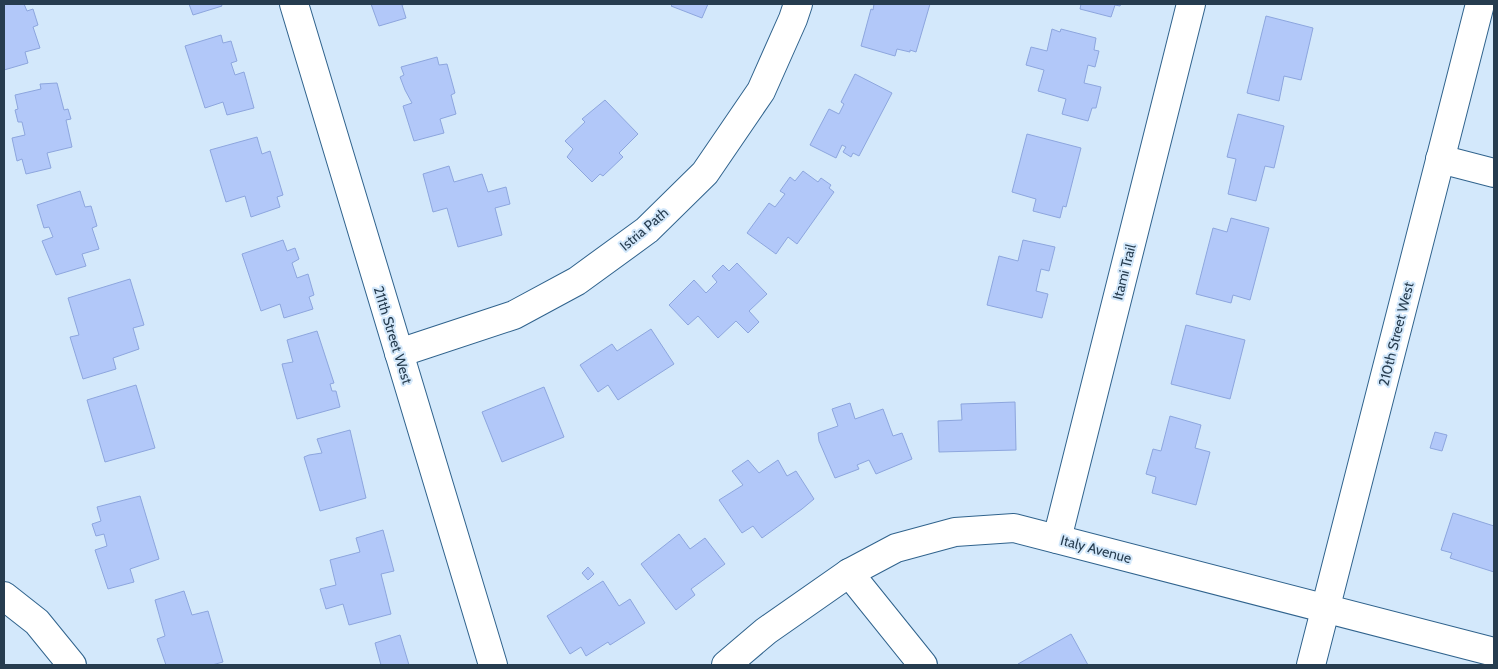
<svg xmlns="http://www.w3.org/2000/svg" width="1498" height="669" viewBox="0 0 1498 669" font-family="Cabin,sans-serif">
<rect width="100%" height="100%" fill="#d3e8fb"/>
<g fill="#b2c8f9" stroke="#8da6de">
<polygon points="4,4 24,4 27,11 33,9 38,25 33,27 40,48 25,52 28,63 4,70"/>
<polygon points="189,4 221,4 222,6 193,15"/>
<polygon points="371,4 406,4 402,5 406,18 379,26"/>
<polygon points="673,4 708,4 702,18 671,6"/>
<polygon points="874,4 930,4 916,52 910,50 910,52 897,49 895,56 861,46 871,9 873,10"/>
<polygon points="1081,4 1121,4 1120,6 1115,5 1111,17 1080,9"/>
<polygon points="1266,16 1313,28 1301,80 1284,76 1279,101 1247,93"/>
<polygon points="1052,29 1060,32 1061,29 1096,38 1094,50 1099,51 1095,67 1088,65 1084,83 1101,87 1096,108 1092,108 1088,121 1062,114 1066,99 1038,91 1044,70 1026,65 1031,47 1047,51"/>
<polygon points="221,35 223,43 231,41 237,61 231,63 235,75 244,72 254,108 227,115 223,102 205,108 185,46"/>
<polygon points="437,57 439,65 447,64 455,93 451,95 456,114 440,119 444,133 414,141 403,106 412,103 405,90 400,77 404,75 401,67"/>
<polygon points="855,74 892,93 859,156 853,153 851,157 843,152 846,147 842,145 836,158 810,145 829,109 839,114 844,104 841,102"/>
<polygon points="57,83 64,110 68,109 71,119 66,120 72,147 47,153 51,168 26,174 22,159 17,161 12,138 25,135 22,122 18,122 15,110 18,109 15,95 41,89 40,84"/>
<polygon points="605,100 638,134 619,153 623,157 603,176 600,174 592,182 567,157 573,149 565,141 585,122 582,119"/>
<polygon points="1238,114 1284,126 1274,168 1265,166 1256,201 1228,194 1236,159 1227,157"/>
<polygon points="1027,134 1081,148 1066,207 1063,206 1060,218 1033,211 1036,199 1012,192"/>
<polygon points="257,137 262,154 270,151 283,195 277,197 280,207 251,217 245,196 226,202 210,150"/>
<polygon points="449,166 454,182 482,174 488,192 506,187 510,204 495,208 502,235 458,247 447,208 433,212 423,174"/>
<polygon points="803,171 818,182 821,178 831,185 829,188 834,192 797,244 788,237 776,254 747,233 769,203 775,207 785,194 780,191 790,177 795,181"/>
<polygon points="80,191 85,207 91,206 97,226 92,228 99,249 82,254 86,266 56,275 42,241 53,237 49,227 44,228 37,205"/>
<polygon points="1231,218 1269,228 1250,300 1233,295 1231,303 1196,294 1213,228 1227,232"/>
<polygon points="283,240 287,251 295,248 299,259 292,263 297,278 308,274 314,295 309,297 313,309 284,318 280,304 261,311 242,254"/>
<polygon points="1023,240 1055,247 1049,271 1041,269 1036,291 1048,294 1042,318 987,305 999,256 1018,261"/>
<polygon points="737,263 767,294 749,311 759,322 748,333 736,321 718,338 698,316 688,325 669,305 694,280 706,293 717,282 712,276 723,265 729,271"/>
<polygon points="130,279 144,325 133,328 139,349 113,358 116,369 83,379 70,337 79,335 68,298"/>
<polygon points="1186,325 1245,340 1230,399 1171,384"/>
<polygon points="651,329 674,364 618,400 608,385 598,392 580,365 612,344 617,351"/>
<polygon points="317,331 334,383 330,384 332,391 336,391 340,407 297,419 283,368 282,364 293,362 287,340"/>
<polygon points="136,385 155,448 105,462 87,400"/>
<polygon points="544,387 564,437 502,462 482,412"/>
<polygon points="1015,402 1016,450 939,452 938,421 962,420 961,404"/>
<polygon points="850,403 855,419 883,409 893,436 902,433 912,459 876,474 869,460 857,465 859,469 835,478 819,441 818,433 838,426 832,409"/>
<polygon points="1170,416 1201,425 1195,448 1210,452 1196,505 1152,493 1156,477 1146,474 1153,449 1161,451"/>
<polygon points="350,430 366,498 320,511 304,457 309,455 322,453 317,439"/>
<polygon points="1435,432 1447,435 1442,451 1430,448"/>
<polygon points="748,460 759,473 778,460 787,476 796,471 814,499 802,509 762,538 753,526 742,533 719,500 743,485 732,471"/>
<polygon points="140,496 159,559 130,569 134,582 108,589 95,550 107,546 104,534 96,536 92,524 101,521 97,507"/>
<polygon points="1453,513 1494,526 1494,572 1450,558 1452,553 1441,550"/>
<polygon points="383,530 394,571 381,574 391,614 349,625 343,604 326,609 320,589 336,585 330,560 360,552 356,538"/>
<polygon points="679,534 690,549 705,538 725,564 691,589 695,595 676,610 641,564"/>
<polygon points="588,567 594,574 588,580 582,573"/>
<polygon points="603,581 619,606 630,599 645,623 610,645 608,642 586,656 581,647 570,654 547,616"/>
<polygon points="184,591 192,615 208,611 223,662 212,665 166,665 157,639 165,636 155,600"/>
<polygon points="1071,634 1088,665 1018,665 1018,664"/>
<polygon points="400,635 409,665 379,665 381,665 375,643"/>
</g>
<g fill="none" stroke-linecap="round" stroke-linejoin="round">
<defs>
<g id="minor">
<polyline points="294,4 493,665"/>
<polyline points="1440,159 1494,173"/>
<polyline points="399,353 514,315 577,281 647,230 705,173 761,91 793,19 798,4"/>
<polyline points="1057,539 1191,4"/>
<polyline points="849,573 923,665"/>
<polyline points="4,596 37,622 72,665"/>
<polyline points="726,665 766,631 849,573 896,548 955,532 1014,528 1494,652"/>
</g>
<polyline id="tertiary" points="1311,665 1480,4"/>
</defs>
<use href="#minor" stroke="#30638d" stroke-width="30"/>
<use href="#tertiary" stroke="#30638d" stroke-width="30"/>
<use href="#minor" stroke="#fff" stroke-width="28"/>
<use href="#tertiary" stroke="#fff" stroke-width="28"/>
</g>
<g text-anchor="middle" stroke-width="4" stroke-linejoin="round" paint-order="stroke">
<g font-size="14" fill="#263c4f" stroke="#d3e8fb">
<text transform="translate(644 229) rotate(-40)" y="5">Istria Path</text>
<text transform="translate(1124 272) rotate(-76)" y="5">Itami Trail</text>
<text transform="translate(1396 334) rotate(-76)" y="5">210th Street West</text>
<text transform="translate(393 335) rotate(73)" y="5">211th Street West</text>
<text transform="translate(1096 549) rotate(15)" y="5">Italy Avenue</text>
</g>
</g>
<rect width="1498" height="669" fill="none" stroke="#263c4f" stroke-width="10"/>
</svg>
